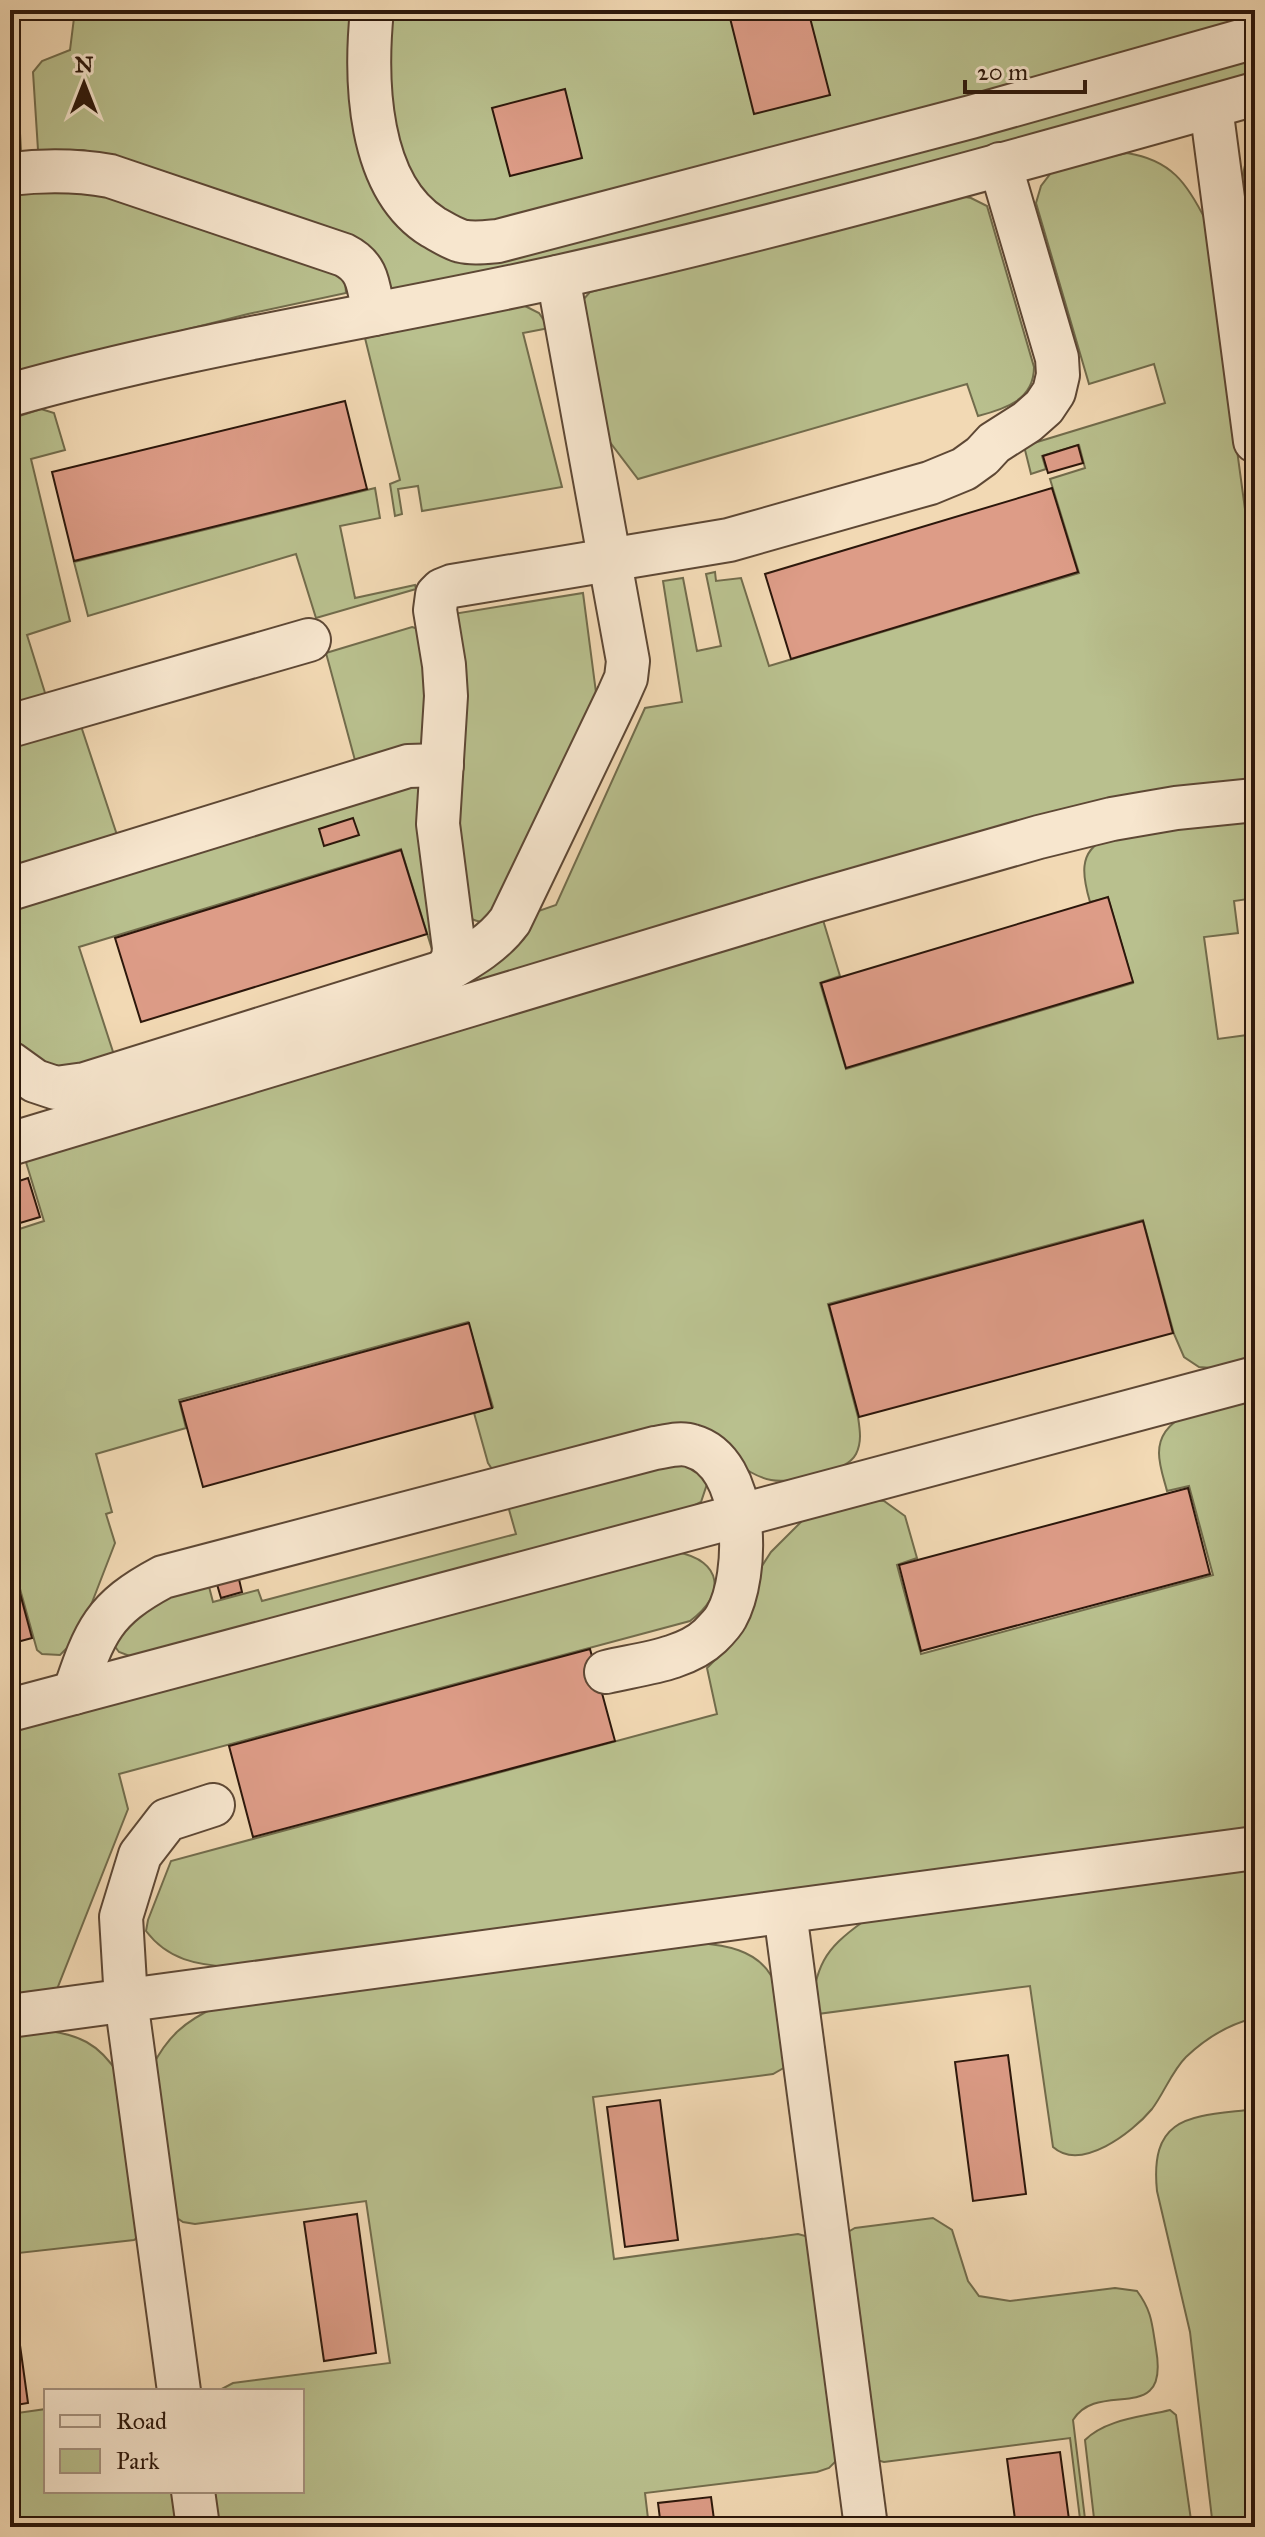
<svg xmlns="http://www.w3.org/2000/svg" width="1265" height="2537" viewBox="0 0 1265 2537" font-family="'IM FELL Great Primer',serif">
<rect width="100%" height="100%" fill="#f2d9b4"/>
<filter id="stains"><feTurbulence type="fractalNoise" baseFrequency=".0025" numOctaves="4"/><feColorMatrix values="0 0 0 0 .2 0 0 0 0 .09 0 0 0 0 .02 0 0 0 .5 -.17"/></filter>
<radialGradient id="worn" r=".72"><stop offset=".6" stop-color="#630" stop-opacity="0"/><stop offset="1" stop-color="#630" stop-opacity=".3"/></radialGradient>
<g fill="#b9c08e" stroke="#726c4c" stroke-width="2">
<polygon points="75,10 362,10 362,90 443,247 1255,47 1255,77 744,213 532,264 391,289 379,261 115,158 83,150 38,150 33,72 42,61 70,50"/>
<polygon points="383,10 1255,10 1255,27 494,231 453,221 395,164"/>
<polygon points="10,63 17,76 21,152 10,152"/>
<path d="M1255,141V275L1252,270C1245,226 1231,182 1255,141Z"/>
<path d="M1127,153C1171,160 1187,183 1206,221L1255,583V776L1238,784L459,999L458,986L527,915L556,905L645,708L682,702L663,581L683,578L697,651L721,646L706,574L715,572L716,581L741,578L769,666L1079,573L1050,479L1085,468L1079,445L1042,456L1046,469L1031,474L1024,446L1165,403L1154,364L1089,384L1036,203L1041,186L1054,169Z"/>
<polygon points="55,190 106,194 339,274 345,279 346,293 248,314 10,374 10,193"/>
<path d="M959,196L971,198L987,206L1034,367C1034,400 1005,409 978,416L967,384L638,479L603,433L582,301L590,292Z"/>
<polygon points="523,305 539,313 549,328 523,333 562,487 422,511 418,486 398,489 402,514 395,516 390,484 400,480 365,338"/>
<polygon points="41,409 54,413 65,450 31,459 70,621 27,635 46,696 10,706 10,419"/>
<polygon points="375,488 380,518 340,526 355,598 415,585 416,589 316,618 296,554 88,616 74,562"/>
<path d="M583,593L597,700L488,922C476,922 470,920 462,910L453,614Z"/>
<polygon points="412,627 422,630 430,743 356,764 326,653"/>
<polygon points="81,726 118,838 10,871 10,746"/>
<path d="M410,784L423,787L434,956L401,849L79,947L116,1061C73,1075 41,1070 11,1035L10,907Z"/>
<path d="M1236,820L1255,822V898L1234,901L1238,933L1204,937L1218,1039L1255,1034V1356L1212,1368L1199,1367L1184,1357L1174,1334L1143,1220L828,1304L858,1417C860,1430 862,1442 856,1454C846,1473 791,1484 771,1480C756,1477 745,1469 733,1460L494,1472L488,1463L474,1413L493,1407L468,1322L179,1400L186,1428L96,1454L112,1512L106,1514L115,1543L79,1636L60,1655L42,1654L37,1650L10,1553V1232L44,1221L25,1159L823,920L840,976L820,983L846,1069L1133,983L1108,898L1090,902C1083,878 1077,851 1106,839Z"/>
<path d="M1255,1397V1829L231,1967C197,1965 168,1960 146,1931L148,1920L171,1861L717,1714L707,1668L733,1642L760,1569L771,1552L805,1518L870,1500L884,1501L905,1516L917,1558L897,1565L921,1654L1213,1575L1189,1486L1167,1491C1164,1479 1159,1466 1159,1453C1159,1409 1222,1405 1255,1397Z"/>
<polygon points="690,1456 707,1484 701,1502 685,1510 135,1658 119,1652 113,1644 131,1615 207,1579 213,1602 258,1590 262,1601 516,1534 506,1499"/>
<path d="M677,1552C723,1561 726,1595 690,1621L119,1774L128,1809L57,1989L10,1996V1732Z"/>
<path d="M1255,1869V2018C1229,2024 1205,2039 1186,2057C1172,2071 1164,2093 1152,2109C1132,2133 1081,2172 1053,2147L1030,1986L810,2015C817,1965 822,1951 864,1921Z"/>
<path d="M699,1943C725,1945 755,1950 770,1974C779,1987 784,2048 787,2066L773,2074L593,2097L614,2259L798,2234L809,2237L840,2457L829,2468L817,2472L645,2493L649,2527H207L203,2491H302V2391H218L233,2383L390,2363L366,2201L195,2224L183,2222L174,2216L152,2067C167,2037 185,2021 216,2007Z"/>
<path d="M42,2030C78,2034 99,2043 119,2075L142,2234L134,2240L10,2254V2035Z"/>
<path d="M1255,2109V2527H1213L1190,2332L1157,2191C1149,2112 1195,2117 1255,2109Z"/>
<path d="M933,2218L952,2230L968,2281L979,2296L1010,2301L1115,2288L1137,2291C1152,2311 1152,2324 1156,2349C1170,2428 1099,2378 1073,2420L1086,2527H1081L1070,2438L884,2462L876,2460L848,2232L855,2228Z"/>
<polygon points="46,2409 46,2491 182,2491 187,2527 10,2527 10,2414"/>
<path d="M1170,2410L1176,2415L1192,2527H1095L1085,2440C1106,2419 1142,2417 1170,2410Z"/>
</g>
<g fill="#dd9c87" stroke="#2c170b" stroke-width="2">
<polygon points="728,10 808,10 830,95 754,114"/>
<polygon points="565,89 582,158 510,176 492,108"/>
<polygon points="345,401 367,489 74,561 52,472"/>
<polygon points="1078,445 1083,463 1048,473 1043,456"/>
<polygon points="1052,488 1078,572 791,659 765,574"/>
<polygon points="353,818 359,835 324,846 319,829"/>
<polygon points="401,850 427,934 141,1022 115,938"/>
<polygon points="1108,897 1133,982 846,1068 821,983"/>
<polygon points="28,1178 40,1217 10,1226 10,1184"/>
<polygon points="1143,1221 1173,1333 859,1417 829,1305"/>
<polygon points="469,1323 492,1408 203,1487 180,1402"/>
<polygon points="1188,1488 1210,1574 921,1651 899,1565"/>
<polygon points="10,1556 32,1638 10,1644"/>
<polygon points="238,1575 242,1592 221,1598 216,1581"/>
<polygon points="590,1649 615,1741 253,1837 229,1746"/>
<polygon points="1008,2055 1026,2194 973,2201 955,2062"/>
<polygon points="660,2100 678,2240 625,2247 607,2107"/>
<polygon points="357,2214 376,2353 324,2361 304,2222"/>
<polygon points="10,2273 28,2403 10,2406"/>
<polygon points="1060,2452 1070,2527 1016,2527 1007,2459"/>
<polygon points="711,2497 715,2527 661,2527 658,2503"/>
</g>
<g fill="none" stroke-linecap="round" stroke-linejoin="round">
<defs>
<g id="minor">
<path d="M372,10C365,79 367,186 433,227C442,232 451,238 461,241C473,244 486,242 498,241L971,117L1255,37"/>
<polyline points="1211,107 1255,441"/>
<path d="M10,174C45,170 76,170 110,176L344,255C370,268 368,288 374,314"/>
<path d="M10,395C190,344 375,317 557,277C792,224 1024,159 1255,94"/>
<polyline points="10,726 309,640"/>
<polyline points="10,889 408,766 442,765"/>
<polyline points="446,971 453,958 454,948 438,824 446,696 444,665 435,610 437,595 442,590 452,586 729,540 930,483 964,469 982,456 994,443 1027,422 1044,407 1054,392 1058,375 1057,358 1000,164"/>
<path d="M10,1063L35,1081L56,1088L85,1084L446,971C470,957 494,943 510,921L618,696L626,678L628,661L558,277"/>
<polyline points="10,1144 815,901 1039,837 1112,819 1176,808 1255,800"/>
<path d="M74,1693C95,1631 103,1609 163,1577L655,1448C667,1446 681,1442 692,1446C750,1462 750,1575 726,1617C723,1623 715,1631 710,1636C685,1660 639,1664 606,1672"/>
<polyline points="10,1710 1255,1378"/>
<polyline points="785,1912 866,2527"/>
<polyline points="10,2016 1255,1848"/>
<polyline points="179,2391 126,2000 121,1917 140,1855 167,1820 213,1805"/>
<polyline points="193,2491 198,2527"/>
</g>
</defs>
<use href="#minor" stroke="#5e4835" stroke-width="46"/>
<use href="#minor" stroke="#f7e6ce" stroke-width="42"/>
</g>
<rect width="1265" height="2537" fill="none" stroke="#f2d9b4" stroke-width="40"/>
<rect x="12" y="12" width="1241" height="2513" fill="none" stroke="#2c170b" stroke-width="4"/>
<rect x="20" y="20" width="1225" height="2497" fill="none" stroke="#2c170b" stroke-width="2"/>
<rect x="44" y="2389" width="260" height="104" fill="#f7e6ce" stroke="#a69380" stroke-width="2"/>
<rect x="60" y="2415" width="40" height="12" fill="#f7e6ce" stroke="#a69380" stroke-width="2"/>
<text x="116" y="2429" font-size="24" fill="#2c170b">Road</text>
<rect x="60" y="2449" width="40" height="24" fill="#b9c08e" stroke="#a69380" stroke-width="2"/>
<text x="116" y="2469" font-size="24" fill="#2c170b">Park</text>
<g transform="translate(84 84)" stroke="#f7e6ce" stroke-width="6" paint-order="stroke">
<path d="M0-6L14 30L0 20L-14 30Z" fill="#2c170b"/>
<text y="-12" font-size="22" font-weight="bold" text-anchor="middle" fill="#2c170b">N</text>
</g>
<path d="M965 80v12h120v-12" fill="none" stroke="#2c170b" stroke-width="4"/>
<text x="977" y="80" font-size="24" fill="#2c170b" stroke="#f7e6ce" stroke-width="6" paint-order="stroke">20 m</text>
<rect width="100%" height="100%" filter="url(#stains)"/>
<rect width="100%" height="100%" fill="url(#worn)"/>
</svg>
